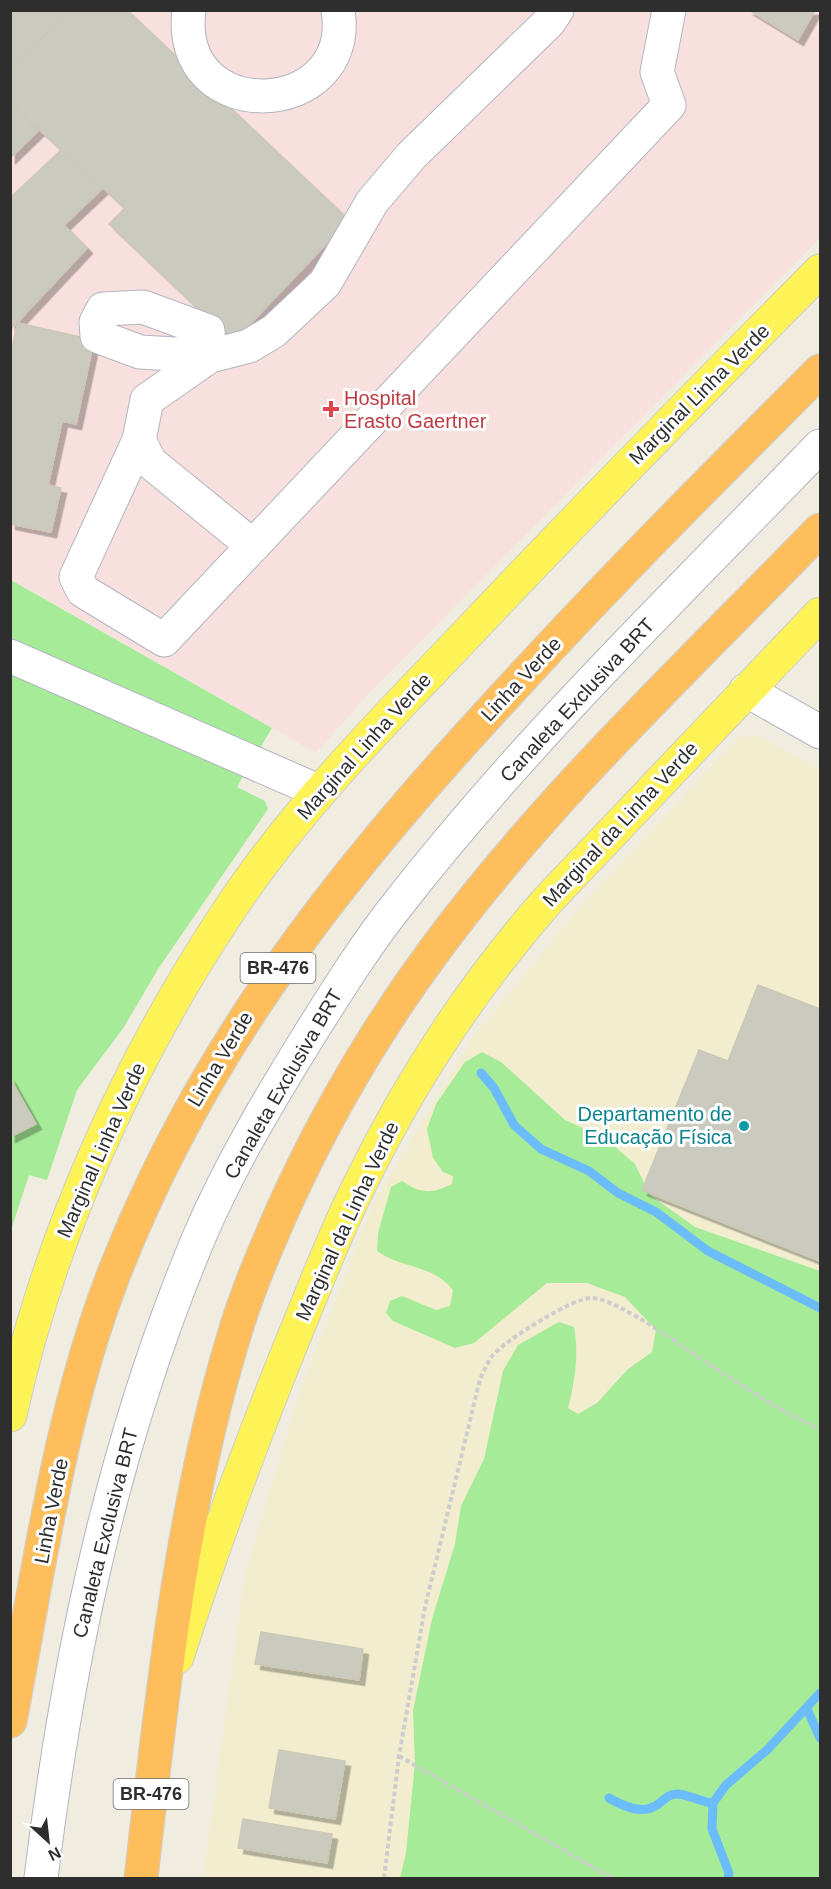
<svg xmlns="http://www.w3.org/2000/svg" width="831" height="1889" viewBox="0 0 831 1889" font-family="Arial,sans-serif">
<defs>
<filter id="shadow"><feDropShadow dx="5.5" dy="5.5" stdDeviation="0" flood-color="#0004"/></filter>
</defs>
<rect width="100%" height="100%" fill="#f0ece0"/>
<polygon fill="#f2edce" points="758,735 820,770 820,1878 203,1878 245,1574 300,1391 374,1203 474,1036 582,905 738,738"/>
<polygon fill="#f7e0dd" points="11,11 820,11 820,238 370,692 316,753 11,579"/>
<g fill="#a6eb98">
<polygon points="11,580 272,728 257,753 11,641"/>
<polygon points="11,673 245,773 237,787 265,801 268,809 158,969 124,1027 77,1090 47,1180 29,1175 11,1230"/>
<path d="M482,1052L501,1062L565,1120L605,1138L635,1164L650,1195L695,1227L820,1271V1878H400L406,1853L415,1763L413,1711L432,1619L455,1544L461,1506L484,1459L503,1371L518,1345L559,1322L574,1327C579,1354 575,1381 568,1408L578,1414L597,1403L627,1370L652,1352L656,1330L625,1297L587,1283H547L474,1343L455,1348L393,1321L386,1313L390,1301L402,1296L436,1310L450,1306L453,1290C432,1264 402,1269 377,1251L378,1233L391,1187L402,1181C421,1194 432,1194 452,1184L453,1176L443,1172L433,1158L427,1129L436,1104L465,1062Z"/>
</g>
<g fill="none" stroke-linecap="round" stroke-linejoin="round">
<g stroke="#6bbcfa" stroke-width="9">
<polyline points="481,1073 494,1088 514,1125 541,1149 589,1171 618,1193 656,1212 708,1251 820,1308"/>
<polyline points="807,1709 820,1738"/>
<path d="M609,1798C623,1806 642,1815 657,1805C664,1800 668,1794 677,1794C688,1794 699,1802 713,1803"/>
<polyline points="728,1878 729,1873 712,1829 713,1803 726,1785 768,1749 820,1693"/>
</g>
</g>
<g fill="#cbcabe" stroke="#ccc8b8" stroke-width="1.5" filter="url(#shadow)">
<polygon points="10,10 69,10 10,72"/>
<polygon points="69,10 127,10 349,220 233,342 109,224 125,208 10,103 10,72"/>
<polygon points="749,10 815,10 798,40"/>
<polygon points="10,103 39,130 10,158"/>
<polygon points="61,150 103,188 64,225 87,248 10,330 10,198"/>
<polygon points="18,323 94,340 76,424 62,421 48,485 61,488 51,532 10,524 10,356"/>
<polygon points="758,985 820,1009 820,1261 642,1190 699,1050 728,1061"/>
<polygon points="10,1078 36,1124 10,1137"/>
<polygon points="261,1632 363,1649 359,1680 255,1664"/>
<polygon points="279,1750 345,1761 335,1819 269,1808"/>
<polygon points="243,1819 332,1834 327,1863 238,1848"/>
</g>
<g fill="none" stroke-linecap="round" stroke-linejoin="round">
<defs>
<g id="minor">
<path d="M189,10C174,129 356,120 338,10"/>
<polyline points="139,440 76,577 83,591 164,640 669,105 657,72 669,10"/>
<polyline points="253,546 150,462 139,440 147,400 210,356 208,331 143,307 103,309 96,322 97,336 140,352 210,356 249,346 274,331 325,283 372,202 412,155 548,23 557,10"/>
<polyline points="10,656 318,791"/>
<polyline points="746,690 820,732"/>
<path d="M41,1878C68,1658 113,1441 200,1235C231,1163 272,1095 313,1029C340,986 367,943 398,904C526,740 676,595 820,446"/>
</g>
<g id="major">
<path d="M10,1415C48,1240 126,1067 224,918C292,813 380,725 466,635C582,512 701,391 820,271"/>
<path d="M177,1657C211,1551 250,1446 292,1342C314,1289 334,1235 360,1184C410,1081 472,987 547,901L820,614"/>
</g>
<g id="highway">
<path d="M10,1721C39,1571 59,1414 115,1271C206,1039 348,865 515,685C614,577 717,474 820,371"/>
<path d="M141,1878C162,1697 180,1515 233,1339C246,1294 265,1250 284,1207C325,1117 375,1031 434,951C547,798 688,666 820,530"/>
</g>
</defs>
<use href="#minor" stroke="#b3b4c2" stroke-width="35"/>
<use href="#major" stroke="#cdcdcd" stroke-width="35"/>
<use href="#highway" stroke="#cdcdcd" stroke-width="35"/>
<g stroke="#cdcdcd" stroke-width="4" stroke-dasharray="4.5 3" stroke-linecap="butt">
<polyline points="399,1756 612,1878"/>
<path d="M384,1878L399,1756L425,1607L480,1379C484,1371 488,1361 493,1355C506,1340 572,1298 591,1298C617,1297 695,1356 721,1372C753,1393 786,1414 820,1429"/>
</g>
<use href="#minor" stroke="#fff" stroke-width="33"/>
<use href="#major" stroke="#fdf357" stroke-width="33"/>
<use href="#highway" stroke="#ffbe5c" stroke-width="33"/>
</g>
<path fill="#e0444e" stroke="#fff" stroke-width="2" d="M328 400h6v6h6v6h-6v6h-6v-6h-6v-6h6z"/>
<circle fill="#0f9aa8" stroke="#fff" stroke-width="2" cx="744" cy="1126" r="6"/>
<g text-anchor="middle" stroke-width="6" stroke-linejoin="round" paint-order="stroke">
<g fill="#fff" stroke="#6d6d6d" stroke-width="1.5">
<rect x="240.5" y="953" width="75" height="30" rx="4.5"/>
<rect x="113.5" y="1779" width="75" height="30" rx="4.5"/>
</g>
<g font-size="18" font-weight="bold" fill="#2e2e2e">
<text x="278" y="974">BR-476</text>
<text x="151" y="1800">BR-476</text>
</g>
<g font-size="20" fill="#2e2e2e" stroke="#fff">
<text transform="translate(699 394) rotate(-45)" y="7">Marginal Linha Verde</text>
<text transform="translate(521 679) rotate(-47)" y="7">Linha Verde</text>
<text transform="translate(577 700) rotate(-47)" y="7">Canaleta Exclusiva BRT</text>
<text transform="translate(364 746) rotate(-48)" y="7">Marginal Linha Verde</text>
<text transform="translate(620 824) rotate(-47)" y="7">Marginal da Linha Verde</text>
<text transform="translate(220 1059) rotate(-59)" y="7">Linha Verde</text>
<text transform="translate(283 1084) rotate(-60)" y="7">Canaleta Exclusiva BRT</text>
<text transform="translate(101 1150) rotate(-66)" y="7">Marginal Linha Verde</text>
<text transform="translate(347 1221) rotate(-65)" y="7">Marginal da Linha Verde</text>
<text transform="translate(51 1511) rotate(-79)" y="7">Linha Verde</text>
<text transform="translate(105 1533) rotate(-76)" y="7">Canaleta Exclusiva BRT</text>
</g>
<g font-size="20" fill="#be3a42" stroke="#fff" text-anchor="start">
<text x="344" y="405">Hospital<tspan x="344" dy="23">Erasto Gaertner</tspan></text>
</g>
<g font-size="20" fill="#0d838f" stroke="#fff" text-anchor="end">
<text x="732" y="1121">Departamento de<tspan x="732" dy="23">Educação Física</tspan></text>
</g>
</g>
<rect width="831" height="1889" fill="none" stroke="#2e2e2e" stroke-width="24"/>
<g transform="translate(48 1841) rotate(153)" stroke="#ffffff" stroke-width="4.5" paint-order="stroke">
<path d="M0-4.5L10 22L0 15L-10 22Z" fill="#2e2e2e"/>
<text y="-9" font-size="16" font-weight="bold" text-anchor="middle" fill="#2e2e2e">N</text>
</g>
</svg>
